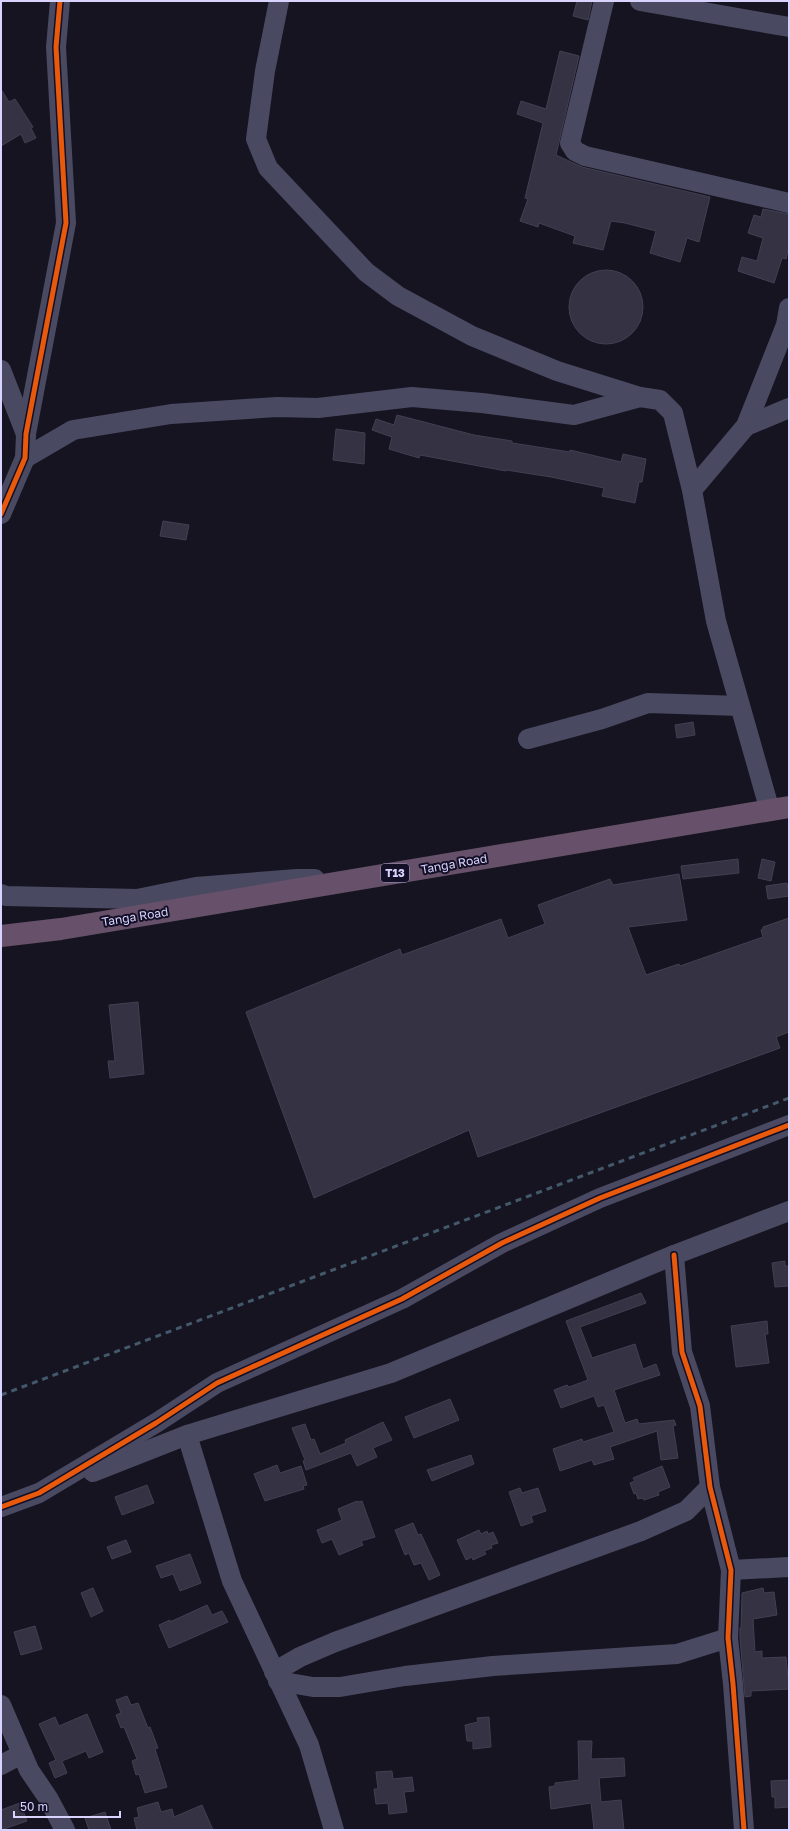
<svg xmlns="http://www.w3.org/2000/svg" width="790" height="1831" viewBox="0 0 790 1831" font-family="'Golos Text',sans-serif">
<rect width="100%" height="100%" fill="#161421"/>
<g fill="#343243" stroke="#433f54">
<polygon points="577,1 592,1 588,20 573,16"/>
<polygon points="560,51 579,56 556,155 582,167 710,197 699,242 687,238 680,262 650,253 656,231 625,223 611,221 603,250 573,243 575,236 539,223 538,227 520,221 528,199 525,198 543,123 517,114 521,101 546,109"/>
<polygon points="1,89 9,102 15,99 33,127 31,128 36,138 25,143 21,134 1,146"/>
<polygon points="763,209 789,214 789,246 786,259 782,258 774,283 738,271 742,257 757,261 763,238 748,233 754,215 761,217"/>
<circle cx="606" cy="307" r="37"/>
<polygon points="397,415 474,435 512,441 512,443 570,452 570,450 621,462 623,454 646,459 642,482 639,482 635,503 602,496 604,488 551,477 506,470 506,471 420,455 419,458 389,449 392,437 372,430 376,419 394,425"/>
<polygon points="336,429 365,433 364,464 333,460"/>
<polygon points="163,521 189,525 186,540 160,536"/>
<polygon points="693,722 695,735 677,738 675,725"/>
<polygon points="738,859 739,873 683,879 681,866"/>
<polygon points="762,859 775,862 771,881 758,878"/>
<polygon points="679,874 687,920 628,927 646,975 679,964 680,966 763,937 761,930 763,929 763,927 789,918 789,1032 776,1037 780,1048 478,1157 469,1130 314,1198 246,1012 400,949 402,955 501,919 508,938 545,924 538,905 610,879 613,885"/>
<polygon points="787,883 789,896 768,899 766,886"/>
<polygon points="138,1002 144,1074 110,1078 108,1061 115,1061 109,1005"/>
<polygon points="785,1261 785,1266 789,1266 789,1286 775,1287 772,1263"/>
<polygon points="641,1293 646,1303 580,1327 592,1358 635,1344 643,1369 656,1364 660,1375 614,1390 625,1423 637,1419 639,1424 674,1420 676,1425 673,1426 678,1458 661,1460 657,1431 610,1447 614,1459 594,1465 592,1460 560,1471 553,1449 582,1439 583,1442 614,1432 604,1405 598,1407 594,1396 561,1408 554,1390 567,1385 569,1387 588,1380 566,1321"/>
<polygon points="767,1321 768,1334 765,1334 769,1363 736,1367 731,1326"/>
<polygon points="450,1399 459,1420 414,1438 405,1417"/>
<polygon points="383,1422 392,1440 373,1448 377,1457 357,1466 351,1453 306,1470 303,1461 305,1460 292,1428 305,1424 311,1440 314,1439 320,1454 346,1443 345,1440"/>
<polygon points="471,1455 474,1464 432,1481 427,1470"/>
<polygon points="277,1465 280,1473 301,1466 307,1485 303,1486 304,1489 265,1501 254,1474"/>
<polygon points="662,1466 670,1487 658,1492 659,1495 644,1500 643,1498 638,1499 636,1493 634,1494 630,1483 635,1481 633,1478"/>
<polygon points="147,1485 154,1503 122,1515 115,1497"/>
<polygon points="520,1488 522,1493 538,1488 546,1511 531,1516 533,1522 521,1526 509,1492"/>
<polygon points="357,1501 358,1502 362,1501 375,1537 361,1541 363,1545 339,1555 332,1539 322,1543 317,1530 342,1520 338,1509"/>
<polygon points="413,1523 418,1535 421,1534 440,1575 429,1580 421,1563 414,1565 409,1553 405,1555 395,1530"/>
<polygon points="479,1530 481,1534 487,1531 488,1534 493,1532 498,1543 491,1545 492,1548 484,1551 486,1554 473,1560 472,1557 466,1560 457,1540"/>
<polygon points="126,1540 131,1552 112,1559 107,1547"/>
<polygon points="190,1554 201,1583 180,1591 173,1574 161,1578 156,1566"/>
<polygon points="93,1588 103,1611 91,1617 81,1593"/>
<polygon points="763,1588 764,1593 774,1592 777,1615 753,1619 755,1652 762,1651 762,1658 786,1657 789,1689 751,1691 751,1696 745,1697 740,1638 740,1628 741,1628 742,1593"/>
<polygon points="207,1605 212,1615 222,1611 228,1622 169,1648 159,1625 170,1620 170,1622"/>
<polygon points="35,1626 42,1649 21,1655 14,1632"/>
<polygon points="127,1696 131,1705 138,1703 148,1728 150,1727 158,1748 155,1749 167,1787 145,1793 139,1774 136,1775 132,1761 137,1759 124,1727 121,1728 116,1715 121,1713 116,1700"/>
<polygon points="87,1714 103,1752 89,1758 86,1751 62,1761 67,1773 55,1778 49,1763 56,1760 39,1724 55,1717 59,1726"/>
<polygon points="489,1717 491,1747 473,1749 473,1741 467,1741 465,1725 478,1722 477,1718"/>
<polygon points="578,1741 592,1741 591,1759 624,1758 625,1776 599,1778 601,1802 621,1800 624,1830 594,1830 591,1803 551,1809 549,1787 555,1786 555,1783 579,1780"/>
<polygon points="392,1771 393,1779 412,1777 414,1791 404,1792 407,1812 389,1814 388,1803 376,1804 374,1789 378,1789 376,1772"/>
<polygon points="789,1780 789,1807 775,1808 775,1797 772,1797 771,1781"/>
<polygon points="158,1802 161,1812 172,1809 174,1817 202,1805 213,1830 137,1830 134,1818 139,1817 137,1808"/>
<polygon points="20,1803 27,1821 1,1830 1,1810"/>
<polygon points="105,1812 111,1830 89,1830 85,1818"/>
</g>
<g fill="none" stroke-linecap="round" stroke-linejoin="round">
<g stroke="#4a4962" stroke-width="20">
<polyline points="279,1 265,71 256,139 268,168 366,272 398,296 472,336 557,371 640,397"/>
<polyline points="604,1 570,143 575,151 585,156 789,203"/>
<polyline points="640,1 789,27"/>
<polyline points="1,370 26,434"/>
<polyline points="746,426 789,408"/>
<polyline points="25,458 73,430 171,414 277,407 318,408 412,397 482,403 574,415 640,397 660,400 673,413 692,490 716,621 770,811"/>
<polyline points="692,490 746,426 786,325 789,308"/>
<polyline points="1,514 25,458 26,434 66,223 56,47 60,1"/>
<polyline points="528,739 602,719 648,703 740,706"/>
<polyline points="1,894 6,896 137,899 196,887 297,879 315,879"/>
<polyline points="674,1255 682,1352 700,1406 710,1487 731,1570 728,1638 733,1684 744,1830"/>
<polyline points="187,1435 232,1581 309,1745 334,1830"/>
<polyline points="93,1472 187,1435 391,1373 674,1255 789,1211"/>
<polyline points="1,1507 39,1493 156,1423 217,1383 402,1299 502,1243 600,1198 789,1125"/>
<polyline points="731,1570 789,1567"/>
<polyline points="274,1672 300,1657 335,1642 641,1531 686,1511 710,1487"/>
<polyline points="278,1681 313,1687 340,1687 405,1676 493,1666 677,1654 728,1638"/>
<polyline points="1,1705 29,1770 48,1798 65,1830"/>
<polyline points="1,1765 22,1754"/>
</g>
<polyline stroke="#67516a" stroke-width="22" points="1,936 61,929 789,807"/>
<polyline stroke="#43596b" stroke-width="3" stroke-dasharray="6 5" stroke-linecap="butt" points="1,1395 789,1098"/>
<defs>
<g id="cycleway">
<polyline points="1,514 25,458 26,434 66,223 56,47 60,1"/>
<polyline points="674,1255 682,1352 700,1406 710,1487 731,1570 728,1638 733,1684 744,1830"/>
<polyline points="1,1507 39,1493 156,1423 217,1383 402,1299 502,1243 600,1198 789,1125"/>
</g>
</defs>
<use href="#cycleway" stroke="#130f26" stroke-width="8"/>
<use href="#cycleway" stroke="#e8590c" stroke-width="5"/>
</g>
<g text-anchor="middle" stroke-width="4" stroke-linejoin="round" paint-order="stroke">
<rect fill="#130f26" stroke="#9e99be" stroke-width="1" x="381" y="864" width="28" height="18" rx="3"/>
<g font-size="11" font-weight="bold" fill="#d9d4ff">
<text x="395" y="877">T13</text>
</g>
<g font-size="12" fill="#d9d4ff" stroke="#130f26">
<text transform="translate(454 864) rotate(-10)" y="4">Tanga Road</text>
<text transform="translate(135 917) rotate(-9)" y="4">Tanga Road</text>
</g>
</g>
<rect width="790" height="1831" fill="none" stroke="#d9d4ff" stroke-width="4"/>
<path d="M14 1811v6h106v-6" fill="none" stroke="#d9d4ff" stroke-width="2"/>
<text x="20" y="1811" font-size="12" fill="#d9d4ff" stroke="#130f26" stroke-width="3" paint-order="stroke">50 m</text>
</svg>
